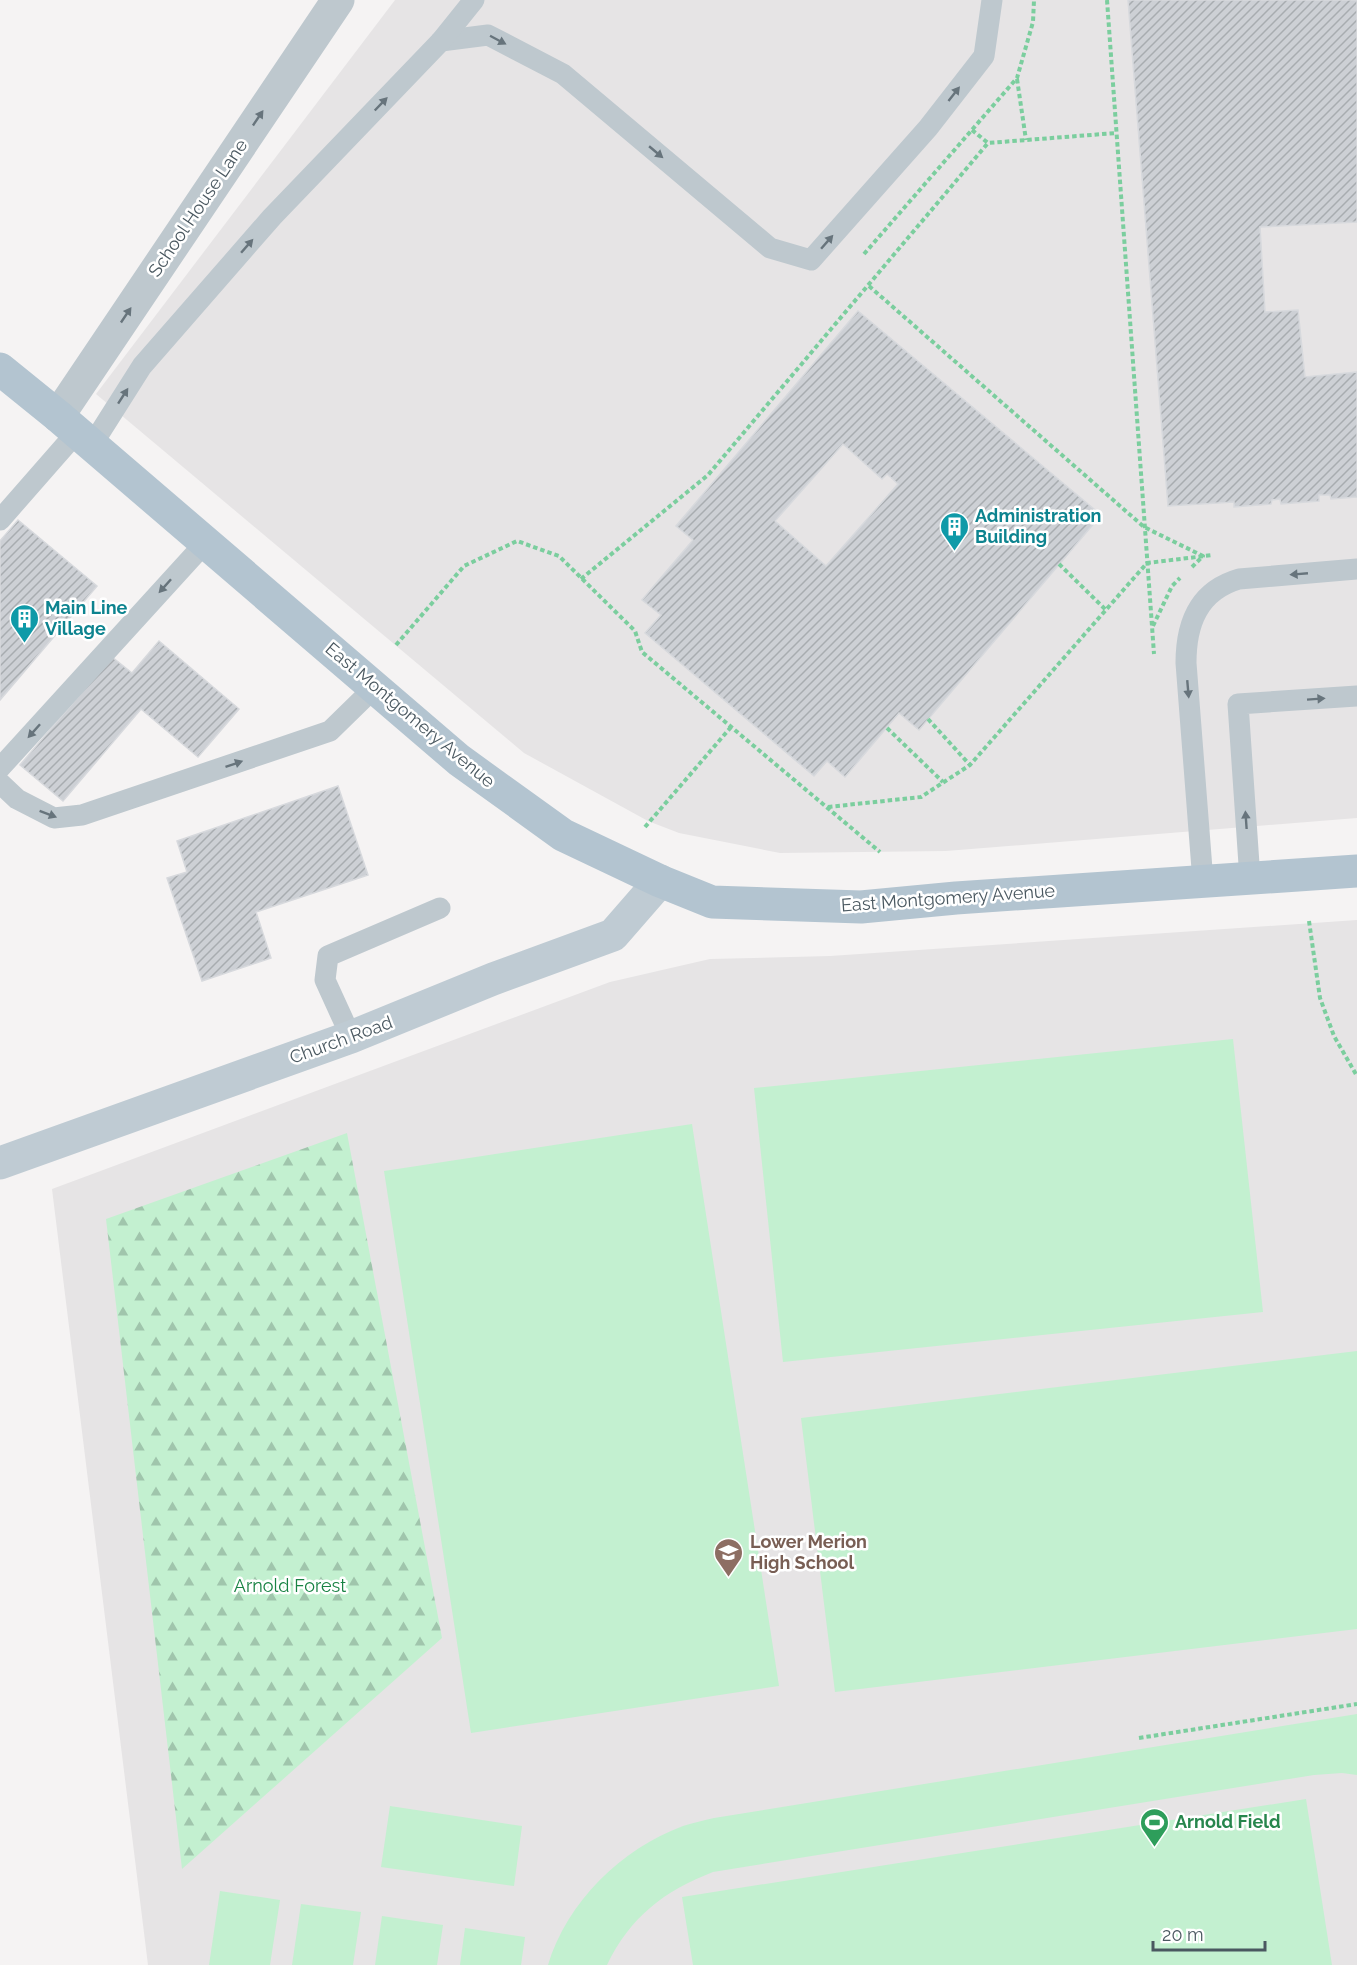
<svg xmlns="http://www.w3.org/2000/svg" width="1357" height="1965" viewBox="0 0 1357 1965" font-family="Raleway,sans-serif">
<defs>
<pattern id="forest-firs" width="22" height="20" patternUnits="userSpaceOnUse" patternTransform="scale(1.5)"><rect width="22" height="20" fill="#c3f0d0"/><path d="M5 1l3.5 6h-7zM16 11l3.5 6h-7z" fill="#a0c5ac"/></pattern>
<pattern id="building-hatch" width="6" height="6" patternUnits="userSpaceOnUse" patternTransform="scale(1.5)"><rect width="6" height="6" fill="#cdd0d5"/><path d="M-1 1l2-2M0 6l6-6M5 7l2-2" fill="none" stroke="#a8acb0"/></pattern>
</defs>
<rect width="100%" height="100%" fill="#f5f3f3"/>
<g fill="#e6e4e5">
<polygon points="395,0 1357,0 1357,818 946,851 780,853 679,833 648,821 524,753 96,394"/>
<polygon points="1357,920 1357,1965 148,1965 52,1189 610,982 710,959 830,956"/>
</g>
<g fill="#c3f0d0">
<polygon points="1233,1039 1263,1312 783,1362 754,1088"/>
<polygon points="692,1124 779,1686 471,1733 384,1171"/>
<polygon points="1357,1351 1357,1629 835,1692 801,1418"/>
<path d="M1357,1714V1775L1342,1773L1314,1775L713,1872C664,1891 630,1917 607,1965H548C567,1902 621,1849 683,1826C693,1823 704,1820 714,1818Z"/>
<polygon points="1306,1799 1332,1965 693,1965 682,1897"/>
<polygon points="390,1806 522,1826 514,1886 381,1867"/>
<polygon points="220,1891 280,1900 270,1965 209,1965"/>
<polygon points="301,1904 361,1912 353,1965 292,1965"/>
<polygon points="382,1916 443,1925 437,1965 375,1965"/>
<polygon points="465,1928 525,1937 521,1965 460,1965"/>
</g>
<polygon fill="url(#forest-firs)" points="347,1133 442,1638 182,1869 106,1219"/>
<g fill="url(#building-hatch)" stroke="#d7d9dd" stroke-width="1.5" fill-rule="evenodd">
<polygon points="1128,0 1357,0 1357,222 1260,227 1265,312 1298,310 1305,377 1357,372 1357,497 1331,499 1330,495 1319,495 1319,501 1281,504 1280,499 1272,500 1271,504 1234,507 1234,502 1168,506"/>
<path d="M858,311L1101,515L919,730L899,713L845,777L827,761L814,776L645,633L661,615L642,600L693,540L676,526ZM843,444L882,479L887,474L898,484L826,566L775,521Z"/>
<polygon points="18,520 97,586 0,700 0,541"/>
<polygon points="159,641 239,709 198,757 141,709 63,801 20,765 112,657 132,673"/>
<polygon points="338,786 368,875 256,912 271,958 202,981 167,878 187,872 177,841"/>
</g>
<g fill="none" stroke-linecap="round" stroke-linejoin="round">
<g stroke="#7bce9e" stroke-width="4" stroke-dasharray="4.5 3" stroke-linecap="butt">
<polyline points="1107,0 1154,654"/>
<polyline points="1017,79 1026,140"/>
<polyline points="972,130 988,143 1116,133"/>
<polyline points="864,254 1017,78 1033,22 1034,0"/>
<polyline points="869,286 1144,527 1203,556 1192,567"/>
<polyline points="1059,564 1106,610"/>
<polyline points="581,579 708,475 988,143"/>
<polyline points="1153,626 1172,586 1180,578"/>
<polyline points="396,645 464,566 517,541 559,556 635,631 642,652 880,852"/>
<polyline points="928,719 970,765"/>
<polyline points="887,728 943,782"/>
<polyline points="828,807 921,797 970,765 1147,563 1213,555"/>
<polyline points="645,827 731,727"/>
<polyline points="1309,921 1320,998 1334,1036 1357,1076"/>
<polyline points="1139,1738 1357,1704"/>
</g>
<g stroke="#bec8ce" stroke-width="21">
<polyline points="441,41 488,35 563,74 770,248 811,260 928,128 984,56 992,0"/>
<polyline points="92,445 142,366 272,217 441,41 474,0"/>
<polyline points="0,520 77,432"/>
<polyline points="0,768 205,543"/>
<polyline points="0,783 17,799 54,818 82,815 330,731 374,688"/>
<polyline points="1250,879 1238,704 1357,696"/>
<path d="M1203,882L1186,663C1186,624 1198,591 1239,579L1357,569"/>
<polyline points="351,1037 325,980 328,956 440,908"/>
</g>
<polyline stroke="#bec8ce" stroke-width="33" points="58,416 338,0"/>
<polyline stroke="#bfcbd3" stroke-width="33" points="0,1163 351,1037 493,979 613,935 660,881"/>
<polyline stroke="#b3c4d0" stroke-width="33" points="0,369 58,416 459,760 563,835 660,881 712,902 861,907 956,898 1357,871"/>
</g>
<defs><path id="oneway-solid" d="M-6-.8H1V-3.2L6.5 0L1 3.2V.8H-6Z" transform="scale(1.5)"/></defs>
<g fill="#67747c">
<use href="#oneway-solid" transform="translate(498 40) rotate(28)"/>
<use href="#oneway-solid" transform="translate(954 94) rotate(-52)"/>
<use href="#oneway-solid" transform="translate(381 104) rotate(-46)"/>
<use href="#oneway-solid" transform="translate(258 118) rotate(-56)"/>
<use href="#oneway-solid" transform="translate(656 152) rotate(40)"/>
<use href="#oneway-solid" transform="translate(827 242) rotate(-49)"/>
<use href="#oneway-solid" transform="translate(247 246) rotate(-49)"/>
<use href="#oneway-solid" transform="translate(126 315) rotate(-56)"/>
<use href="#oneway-solid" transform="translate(123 396) rotate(-57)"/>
<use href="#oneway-solid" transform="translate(1299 574) rotate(175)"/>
<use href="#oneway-solid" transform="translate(165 586) rotate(132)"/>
<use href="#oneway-solid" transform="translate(1188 689) rotate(85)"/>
<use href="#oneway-solid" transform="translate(1316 699) rotate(-4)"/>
<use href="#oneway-solid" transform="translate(34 731) rotate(132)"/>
<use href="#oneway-solid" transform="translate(234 764) rotate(-19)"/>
<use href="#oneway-solid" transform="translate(48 814) rotate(21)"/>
<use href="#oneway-solid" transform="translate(1246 820) rotate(-94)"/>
</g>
<defs>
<symbol id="building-pin" viewBox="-11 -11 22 30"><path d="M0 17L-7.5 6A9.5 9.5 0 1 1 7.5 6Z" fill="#0f9aa8" stroke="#fff"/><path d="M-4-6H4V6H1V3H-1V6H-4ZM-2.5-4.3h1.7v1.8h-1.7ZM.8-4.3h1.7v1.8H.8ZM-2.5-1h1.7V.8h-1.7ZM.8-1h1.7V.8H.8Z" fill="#fff"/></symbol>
<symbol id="school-pin" viewBox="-11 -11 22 30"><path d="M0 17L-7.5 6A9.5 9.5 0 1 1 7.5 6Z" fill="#8d6e63" stroke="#fff"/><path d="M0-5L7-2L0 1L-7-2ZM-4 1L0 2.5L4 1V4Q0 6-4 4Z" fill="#fff"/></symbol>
<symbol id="stadium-pin" viewBox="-11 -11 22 30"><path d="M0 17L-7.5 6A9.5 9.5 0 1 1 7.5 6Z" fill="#2e9e5b" stroke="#fff"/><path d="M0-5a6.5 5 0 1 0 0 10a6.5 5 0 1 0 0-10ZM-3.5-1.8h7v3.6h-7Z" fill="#fff"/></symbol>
</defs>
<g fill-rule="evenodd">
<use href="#building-pin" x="938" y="510" width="33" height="45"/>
<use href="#building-pin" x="8" y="602" width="33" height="45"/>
<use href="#school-pin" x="712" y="1536" width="33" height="45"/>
<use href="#stadium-pin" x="1138" y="1806" width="33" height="45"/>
</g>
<g text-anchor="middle" stroke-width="5" stroke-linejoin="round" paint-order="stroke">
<g font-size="18" fill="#4a5860" stroke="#fff">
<text transform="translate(198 208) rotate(-56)" y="6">School House Lane</text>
<text transform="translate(410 715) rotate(40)" y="6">East Montgomery Avenue</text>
<text transform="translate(948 898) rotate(-4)" y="6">East Montgomery Avenue</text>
<text transform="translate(341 1040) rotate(-20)" y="6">Church Road</text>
</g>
<g font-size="18" font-weight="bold" fill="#0d838f" stroke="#fff" text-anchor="start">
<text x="975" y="522">Administration<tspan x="975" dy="21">Building</tspan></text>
<text x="45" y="614">Main Line<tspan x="45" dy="21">Village</tspan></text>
</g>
<g font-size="18" font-weight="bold" fill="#785e54" stroke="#fff" text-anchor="start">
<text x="750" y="1548">Lower Merion<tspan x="750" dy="21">High School</tspan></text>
</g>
<g font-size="18" fill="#198344" stroke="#fff">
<text x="290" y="1592">Arnold Forest</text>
</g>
<g font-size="18" font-weight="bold" fill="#27864d" stroke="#fff" text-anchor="start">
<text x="1175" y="1828">Arnold Field</text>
</g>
</g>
<path d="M1153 1941v9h112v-9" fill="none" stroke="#4a5860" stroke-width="3"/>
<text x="1162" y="1941" font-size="18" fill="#4a5860" stroke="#ffffff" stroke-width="4.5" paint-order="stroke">20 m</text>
</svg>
